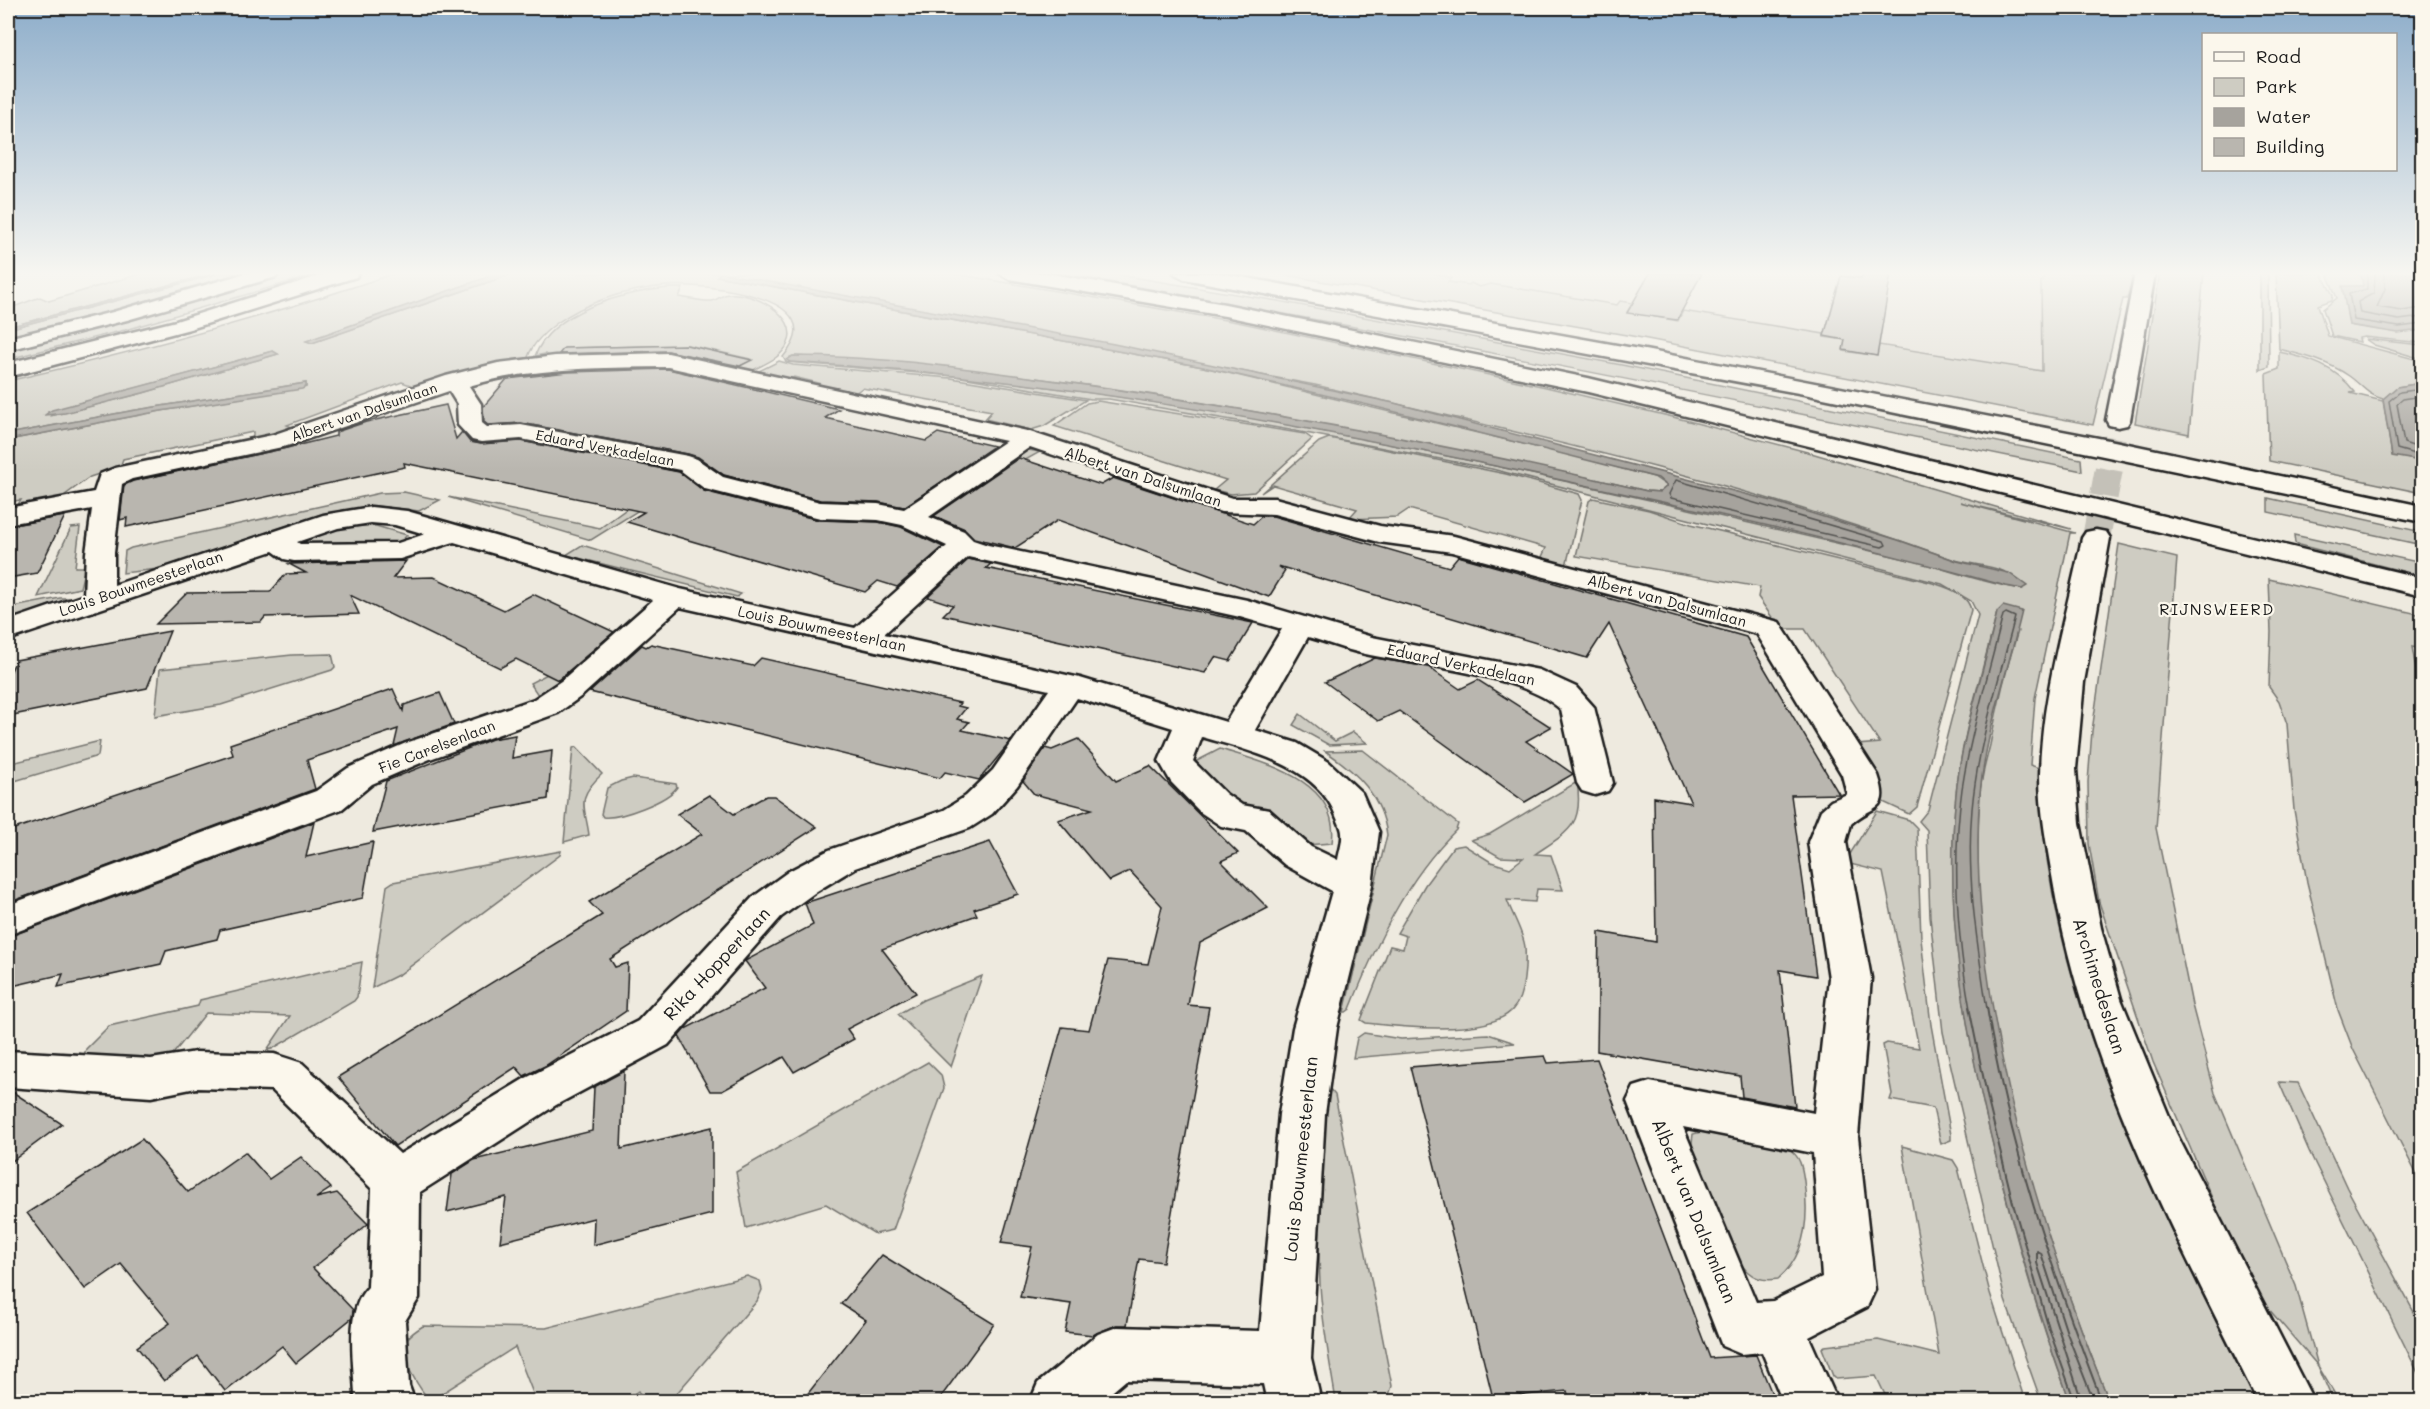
<svg xmlns="http://www.w3.org/2000/svg" width="2430" height="1409" viewBox="0 0 2430 1409" font-family="Mali,sans-serif">
<rect width="100%" height="100%" fill="#eeeadf"/>
<filter id="ink" filterUnits="userSpaceOnUse"><feTurbulence type="fractalNoise" baseFrequency=".0167" numOctaves="2"/><feDisplacementMap in="SourceGraphic" scale="12" xChannelSelector="R" yChannelSelector="G"/><feConvolveMatrix kernelMatrix="1 2 1 2 8 2 1 2 1" color-interpolation-filters="sRGB"/></filter>
<g filter="url(#ink)">
<polygon fill="#dedad1" points="1346,273 2076,273 2052,397"/>
<g fill="#ceccc2" stroke="#75746f" stroke-width="1.5" fill-rule="evenodd">
<polygon points="143,273 215,273 8,327 8,309 40,297 49,301"/>
<polygon points="221,273 255,273 8,339 8,329"/>
<polygon points="286,273 320,273 125,330 8,359 8,349 143,316"/>
<path d="M395,273H499L307,341L312,343L515,273H721L717,276L1203,367L1578,457L1654,477L1667,486L1660,492L1647,491C1572,473 1496,459 1421,444C1214,401 1004,367 793,356L790,357V362C1082,379 1369,436 1654,501C1738,520 1822,539 1906,559C1944,568 1982,583 2022,589C2018,584 2014,578 2010,575C2000,566 1964,564 1949,558C1746,483 1526,434 1315,385L721,273H950L1237,322L1546,387L1673,417L1811,453L2071,529L1960,502L2075,533H2070L2035,698L2030,765L2039,768C2045,997 2156,1201 2256,1401H2109C2033,1211 1965,1002 1980,794C1981,778 1986,761 1990,745C1997,707 2006,669 2018,631L1997,612C1983,672 1962,732 1956,794C1944,916 1966,1035 1995,1153C2015,1237 2039,1321 2070,1401H2041L2005,1300L1943,1032L1930,917L1927,830L1919,821L1928,810L1978,615L1971,601L1942,584L1492,469L1290,430L1109,399H1091L955,376L786,362L783,357C838,295 700,283 665,286C626,290 589,300 557,323C545,332 530,345 527,361L413,386L402,382L287,425L296,429L294,431L253,439V432L123,459L120,467L90,477L58,500L16,508L21,500L8,502V440L161,411L306,387V383L130,411L8,434V381C138,351 268,317 395,273ZM272,351L278,354L143,393L51,416L48,412Z"/>
<path d="M1054,273H1108L1278,301L1622,365L2081,459L2082,471C1740,401 1398,332 1054,273Z"/>
<polygon points="1275,273 1434,273 1451,278 1448,282 1469,285 1471,283 1479,287 1491,284 1617,305 1620,301 1633,303 1627,312 1678,321 1683,311 1824,334 1824,337 1846,340 1844,351 1877,356 1879,345 2042,371 2041,282 2046,273 2133,273 2127,299 2123,299 2093,425 1632,336"/>
<polygon points="2160,273 2204,273 2189,434 2135,423"/>
<polygon points="2260,273 2268,273 2269,367 2260,370"/>
<path d="M2276,273H2321L2333,295L2332,300L2318,305L2328,336L2422,361V383L2397,387L2383,399C2367,395 2362,385 2349,376C2328,361 2303,355 2279,349Z"/>
<path d="M2330,273H2355L2362,277L2363,286L2343,287L2349,325C2374,331 2397,331 2422,330V343L2364,337L2359,338L2360,342L2332,336L2323,309L2337,298L2328,276Z"/>
<path d="M668,288H683L679,297C689,298 702,302 712,301C718,300 722,294 729,294C751,291 800,315 788,343C782,358 764,364 751,371L738,367L751,359L688,345L564,348L556,358L545,359V354L535,356C552,310 625,292 668,288Z"/>
<polygon points="2365,339 2422,345 2422,359 2374,345"/>
<path d="M2279,352C2309,358 2336,367 2355,392L2350,393L2383,401L2392,455L2415,460L2418,474L2422,475V493L2269,461L2266,374L2279,369Z"/>
<polygon points="779,361 793,365 951,378 1086,400 1044,426 1031,430 985,419 992,411 862,388 854,394 815,386 819,383 794,377 788,381 755,373"/>
<polygon points="1098,401 1305,434 1312,439 1254,492 1231,494 1214,490 1226,480 1054,426 1087,403"/>
<polygon points="1329,438 1506,474 1579,494 1582,500 1566,566 1541,559 1546,548 1409,509 1397,517 1351,519 1349,518 1357,509 1273,485 1261,493 1319,442"/>
<polygon points="1028,450 1040,452 951,501 1020,453"/>
<polygon points="678,472 682,479 655,500 591,540 448,497 600,528"/>
<polygon points="404,492 440,500 419,511 376,506 322,514 158,569 123,573 125,551 131,548 380,493"/>
<path d="M1593,498L1649,510L1691,524L1917,579C1934,583 1967,590 1971,610L1917,807L1909,814L1881,801L1878,786L1857,745L1880,743L1805,629H1780L1758,597L1760,587L1576,556L1589,501Z"/>
<polygon points="2268,498 2422,532 2422,545 2268,512"/>
<polygon points="350,526 376,526 407,535 399,544 306,546 307,538"/>
<polygon points="80,527 75,567 85,567 80,588 38,597 71,528"/>
<polygon points="2294,535 2422,563 2422,576 2299,545 2295,543"/>
<polygon points="2119,544 2177,558 2156,828 2192,1005 2215,1093 2296,1286 2318,1366 2339,1401 2333,1401 2318,1366 2261,1300 2225,1228 2153,1062 2099,902 2089,844 2088,782 2092,731"/>
<polygon points="582,545 741,594 737,597 566,555"/>
<polygon points="2269,579 2422,615 2422,649 2412,647 2422,703 2422,1185 2353,1049 2338,1010 2307,882 2294,810 2287,724 2279,701 2269,687 2271,632"/>
<polygon points="60,598 69,598 8,621 8,608"/>
<polygon points="332,654 335,667 332,670 221,705 155,716 160,669 292,655"/>
<polygon points="572,661 582,666 540,698 530,683"/>
<polygon points="1300,714 1335,741 1353,732 1367,743 1329,745 1293,725"/>
<polygon points="100,741 98,756 8,783 8,764"/>
<path d="M576,747L602,774C575,799 585,805 589,835L564,842L573,748Z"/>
<path d="M1220,749C1264,763 1341,780 1332,843L1305,845L1258,808L1232,801L1191,764Z"/>
<path d="M1363,750L1458,824L1456,830C1406,879 1376,944 1350,1009L1346,1012H1344L1387,835C1382,796 1357,772 1325,751Z"/>
<path d="M633,778L676,784L677,787C668,801 620,819 603,817L601,814L607,788L621,781Z"/>
<path d="M1577,782C1584,826 1568,832 1535,854L1551,855L1563,890L1537,889L1535,902L1507,900C1512,914 1523,932 1525,947C1526,964 1525,996 1513,1009C1489,1037 1399,1027 1366,1023L1361,1020L1390,946L1403,949L1406,936L1397,933L1425,885L1453,847L1464,845L1491,862L1510,868L1523,858L1500,857L1471,840L1490,834Z"/>
<polygon points="1877,811 1909,820 1917,828 1921,939 1931,1025 1951,1135 1951,1140 1941,1144 1933,1108 1890,1100 1892,1094 1883,1045 1887,1043 1919,1048 1883,872 1850,864 1850,854"/>
<polygon points="561,851 560,855 400,974 372,988 387,886 393,882"/>
<polygon points="362,962 357,997 354,1001 272,1049 267,1050 290,1016 206,1013 169,1059 84,1055 86,1049 109,1026 198,1006 200,1000"/>
<polygon points="982,976 951,1067 898,1014 923,1000"/>
<polygon points="1364,1033 1401,1039 1488,1034 1515,1043 1353,1058 1357,1038"/>
<polygon points="928,1062 941,1075 944,1088 893,1230 875,1234 826,1204 746,1228 736,1172"/>
<polygon points="2279,1082 2298,1083 2347,1188 2422,1327 2422,1381 2309,1151"/>
<path d="M1329,1088L1335,1095L1392,1386L1387,1401H1336C1330,1363 1322,1323 1320,1284C1317,1218 1321,1153 1329,1088Z"/>
<path d="M1709,1130C1733,1134 1770,1134 1789,1149C1801,1157 1802,1168 1804,1181C1809,1216 1807,1255 1778,1279C1767,1281 1757,1280 1748,1272C1732,1260 1701,1174 1691,1151L1693,1134Z"/>
<polygon points="1902,1146 1953,1160 1958,1168 1990,1293 2025,1401 1888,1401 1876,1376 1836,1379 1833,1376 1822,1348 1825,1346 1878,1340 1939,1355"/>
<path d="M747,1276L760,1281L762,1290L757,1301L670,1401H644L638,1391L623,1401H536L515,1347L430,1401C422,1392 400,1359 403,1347C406,1337 415,1331 423,1326L546,1328Z"/>
</g>
<g fill="#a6a39d" stroke="#6f6d69" stroke-width="1.5">
<polygon points="215,273 221,273 8,329 8,327"/>
<polygon points="499,273 515,273 312,343 306,341"/>
<path d="M721,273L1114,344L1394,403L1772,501L1898,540L1957,561L2009,573L2027,586L2022,589L2006,586C1849,542 1688,507 1528,473C1284,421 1039,377 790,362L787,360L793,356C899,356 1008,374 1113,389C1292,416 1471,449 1647,491L1660,492L1667,486L1658,478L1368,405L1203,367L717,276Z"/>
<polygon points="2361,273 2422,273 2422,330 2398,333 2349,325 2342,286 2363,286"/>
<polygon points="273,351 278,354 143,393 65,413 45,415 52,410"/>
<polygon points="306,383 306,387 302,389 161,411 8,440 8,434 130,411"/>
<polygon points="2422,383 2422,475 2418,474 2415,460 2392,456 2383,399 2397,387"/>
<path d="M2003,606L2022,611C2008,671 1986,731 1980,793C1975,852 1980,911 1987,969C2007,1119 2053,1262 2109,1401H2070C2039,1319 2015,1235 1994,1149C1965,1032 1944,915 1956,794C1962,732 1984,673 1997,612Z"/>
</g>
<g fill="none" stroke-linecap="round" stroke-linejoin="round">
<g stroke="#535250" stroke-width="1.5">
<polyline points="2367,273 2367,289 2349,294 2354,320 2399,327 2422,324"/>
<polyline points="2375,273 2374,293 2358,302 2360,313 2399,320 2422,317"/>
<polyline points="2384,273 2385,289 2377,307 2402,311 2422,308"/>
<polyline points="2422,389 2400,392 2389,401 2397,449 2418,455 2422,466"/>
<polyline points="2422,396 2403,399 2397,404 2404,443 2422,449"/>
<polygon points="1676,480 1884,541 1886,545 1882,547 1671,498 1669,494"/>
<path d="M1970,1009C1957,937 1952,861 1962,789C1971,730 1989,673 2003,615L2006,613L2015,617C1999,680 1978,743 1972,809C1966,875 1977,943 1987,1009"/>
</g>
<g stroke="#535250" stroke-width="2">
<polyline points="1969,1007 1989,1105 2014,1207 2049,1329 2075,1402"/>
<path d="M1987,1007C2008,1143 2053,1274 2102,1402"/>
<polyline points="2082,1402 2037,1263 2037,1251 2041,1253 2067,1333 2094,1402"/>
</g>
</g>
<g fill="#b9b6af" stroke="#1c1c1c" stroke-width="1.5">
<polygon points="1650,273 1702,273 1677,320 1627,313"/>
<polygon points="1863,273 1891,273 1877,356 1843,350 1845,340 1824,336 1841,276 1861,278"/>
<polygon points="686,345 752,360 740,366 668,351 559,354 564,348"/>
<polygon points="668,369 839,409 825,418 926,441 938,433 994,446 904,507 878,502 820,500 724,475 698,457 688,454 521,423 488,425 484,422 483,407 507,379 568,372"/>
<polygon points="446,405 456,439 462,432 470,442 481,444 521,441 679,472 704,491 819,520 878,522 901,527 943,547 897,587 878,581 865,592 627,522 644,512 404,463 405,467 126,527 127,518 120,520 124,485 133,481 287,448 336,436 336,432 366,422"/>
<polygon points="1019,458 1101,485 1113,478 1253,524 1262,516 1273,516 1449,567 1458,556 1746,637 1839,794 1791,795 1816,976 1780,970 1795,1107 1742,1097 1740,1076 1597,1051 1599,932 1656,942 1654,797 1691,803 1609,624 1587,658 1278,566 1285,571 1269,597 1058,520 1015,548 974,538 965,529 934,516"/>
<polygon points="65,516 37,573 8,578 8,526"/>
<polygon points="969,559 991,564 986,568 1253,623 1230,661 1215,657 1205,673 943,615 953,605 928,597"/>
<polygon points="406,561 393,578 434,577 504,610 533,594 614,632 558,680 516,659 500,668 350,595 359,614 265,617 261,622 156,624 187,593 270,592 286,574 306,573 289,564"/>
<polygon points="170,631 147,688 8,716 8,677 16,660"/>
<polygon points="651,644 753,666 761,658 960,703 958,706 966,708 957,719 969,722 962,730 1011,741 979,780 945,772 940,778 590,692 642,645 646,647"/>
<polygon points="1375,658 1428,667 1460,689 1478,680 1551,727 1526,741 1573,774 1525,802 1399,711 1378,721 1325,682"/>
<polygon points="393,689 403,711 404,705 440,693 454,724 394,746 398,729 307,760 315,789 8,903 8,831 233,755 230,744"/>
<polygon points="515,735 512,758 552,751 548,799 373,832 386,781 492,739"/>
<polygon points="1078,739 1116,781 1150,766 1238,853 1221,861 1268,908 1200,943 1188,1005 1209,1007 1163,1262 1139,1259 1127,1325 1116,1325 1093,1335 1065,1332 1071,1304 1020,1297 1032,1247 1001,1243 1062,1027 1089,1030 1108,960 1148,964 1162,906 1130,871 1109,881 1058,820 1092,809 1034,794 1023,781 1045,748 1052,750"/>
<polygon points="709,795 734,814 766,796 774,796 817,827 610,959 615,967 628,963 626,1011 545,1066 524,1076 516,1067 395,1146 338,1077 602,915 589,902 702,834 677,814"/>
<polygon points="314,822 306,857 373,842 363,898 220,930 217,939 166,951 161,964 58,987 63,974 8,987 8,937"/>
<polygon points="990,842 1018,894 974,909 977,915 882,949 916,993 847,1029 854,1039 794,1072 784,1057 722,1091 710,1091 679,1036 685,1029 765,988 745,961 813,925 805,903"/>
<polygon points="1545,1056 1548,1063 1597,1059 1710,1358 1756,1355 1775,1401 1570,1401 1567,1391 1493,1398 1410,1067"/>
<polygon points="624,1071 621,1149 712,1127 712,1214 593,1245 594,1218 500,1242 506,1197 447,1212 452,1174 474,1160 592,1131 594,1087"/>
<polygon points="8,1089 62,1124 8,1164"/>
<polygon points="142,1139 188,1192 245,1152 269,1179 301,1157 331,1188 316,1198 337,1193 368,1224 313,1268 353,1310 352,1318 296,1363 282,1346 225,1391 198,1356 164,1381 137,1347 170,1323 121,1264 85,1289 27,1213"/>
<polygon points="882,1255 994,1324 938,1401 802,1401 866,1320 841,1304"/>
</g>
<g fill="none" stroke-linecap="round" stroke-linejoin="round">
<polyline stroke="#c4c1b8" stroke-width="22" stroke-dasharray="22 11" stroke-linecap="butt" points="2111,459 2118,420"/>
<polyline stroke="#c4c1b8" stroke-width="28" stroke-dasharray="28 14" stroke-linecap="butt" points="2096,538 2111,458"/>
<defs>
<path id="minor" d="M668,353L1027,431L1232,498H1275L1380,526L1454,536L1779,622L1878,775C1891,813 1872,804 1851,824L1846,842L1871,978L1858,1137L1875,1290L1867,1307L1809,1337L1838,1402H1783L1762,1352L1741,1354L1722,1346L1627,1101L1634,1087L1650,1082L1814,1113L1829,978L1808,842L1821,810L1831,801L1847,794L1842,775L1757,634L1452,552L1379,542L1274,514L1221,512L1030,447L929,517L964,531L973,540L988,545L1247,600L1372,637L1539,670L1576,687L1594,707L1613,783L1608,791L1595,795L1582,791L1577,783L1561,710C1528,676 1419,665 1370,655C1349,651 1329,643 1308,637L1255,730L1297,743L1329,762L1362,793L1379,832L1372,885L1337,1028L1325,1114L1311,1358L1321,1402H1267L1263,1384L1126,1380L1100,1402H1030L1038,1383L1098,1334L1117,1327L1260,1331L1279,1114L1293,1028L1332,891L1285,865L1246,831L1221,826L1200,812L1171,782L1159,761L1173,728L1077,698L1017,786L992,814L970,828L855,868L817,891L781,917L668,1045L556,1105L420,1192L419,1298L405,1321L409,1386L415,1402H357L355,1395C354,1364 344,1310 368,1287L372,1189L272,1090L196,1088L151,1097L8,1087V1051L151,1059L196,1052L274,1054L302,1063L400,1154L524,1079L638,1021L753,897L789,871L829,850L944,810L966,796L993,770L1049,690L680,607L583,695L558,713L430,759L372,784L342,809L8,935V905L316,791L348,768L406,743L534,699L561,681L653,600L454,542L400,559L294,561L284,559L273,551L8,640V621L84,595L86,553L92,509L8,524V508L94,492L100,474L115,468L272,435L446,376L498,363L555,356ZM668,367L1006,441L904,509L878,504L820,502L723,477L697,459L688,456L521,425L487,427L482,423L481,404L469,386C534,367 601,368 668,367ZM449,391L457,404L458,425L472,440L481,442L521,439L680,470L705,489L820,518L878,520L902,525L947,546L855,628L680,589L407,511L371,507L323,515L114,585V553L122,484L132,479L287,446ZM371,523L395,525L425,534L398,543L300,544L297,542L338,528ZM968,557L1240,617L1282,629L1226,722L1080,678L884,634ZM1202,737C1249,751 1317,765 1336,816C1338,821 1342,828 1342,833C1343,842 1339,852 1338,860L1311,847L1269,810L1242,805L1226,794L1193,761ZM1683,1127L1813,1153L1822,1277L1773,1301L1756,1302Z"/>
<g id="secondary">
<polygon points="2135,273 2155,273 2130,420 2127,425 2118,427 2109,425 2106,420"/>
<path d="M2096,530L2106,532L2110,538L2084,682L2076,769L2080,823L2101,928L2121,999L2176,1133L2314,1402H2258C2175,1234 2084,1067 2053,881C2047,846 2040,811 2040,776C2041,696 2066,616 2082,538L2086,532Z"/>
</g>
<g id="primary">
<polygon points="246,273 279,273 276,277 127,320 8,350 8,338 113,312"/>
<polygon points="328,273 359,273 356,277 190,329 8,377 8,363 176,321"/>
</g>
<g id="motorway">
<polygon points="999,273 1046,273 1225,304 1588,378 2422,578 2422,596 1588,392 1225,316 1009,279"/>
<polygon points="1174,273 1219,273 1650,351 2114,441 2422,506 2422,522 1804,394 1184,279"/>
</g>
</defs>
<use href="#minor" stroke="#1c1c1c" stroke-width="5"/>
<use href="#secondary" stroke="#1c1c1c" stroke-width="5"/>
<use href="#primary" stroke="#1c1c1c" stroke-width="5"/>
<use href="#motorway" stroke="#1c1c1c" stroke-width="5"/>
<use href="#minor" fill="#fbf7ec" fill-rule="evenodd"/>
<use href="#secondary" fill="#fbf7ec" fill-rule="evenodd"/>
<use href="#primary" fill="#fbf7ec" fill-rule="evenodd"/>
<use href="#motorway" fill="#fbf7ec" fill-rule="evenodd"/>
</g>
</g>
<linearGradient id="sky" x2="0" y2="1"><stop stop-color="#8dadca"/><stop offset="0.58" stop-color="#f7f6f1"/><stop offset="1" stop-color="#f7f6f1" stop-opacity="0"/></linearGradient>
<rect width="2430" height="471" fill="url(#sky)"/>
<g text-anchor="middle" stroke-width="4.5" stroke-linejoin="round" paint-order="stroke">
<g font-size="14" fill="#1c1c1c" stroke="#fbf7ec">
<text transform="translate(364 412) rotate(-19)" y="5">Albert van Dalsumlaan</text>
<text transform="translate(605 448) rotate(11)" y="5">Eduard Verkadelaan</text>
</g>
<g font-size="15" fill="#1c1c1c" stroke="#fbf7ec">
<text transform="translate(1143 477) rotate(18)" y="5">Albert van Dalsumlaan</text>
<text transform="translate(141 584) rotate(-19)" y="5">Louis Bouwmeesterlaan</text>
<text transform="translate(1667 601) rotate(15)" y="5">Albert van Dalsumlaan</text>
<text transform="translate(822 629) rotate(12)" y="5">Louis Bouwmeesterlaan</text>
<text transform="translate(1461 665) rotate(12)" y="5">Eduard Verkadelaan</text>
<text transform="translate(437 747) rotate(-21)" y="5">Fie Carelsenlaan</text>
</g>
<g font-size="16" letter-spacing="1.5" fill="#1c1c1c" stroke="#fbf7ec">
<text x="2217" y="615">RIJNSWEERD</text>
</g>
<g font-size="18" fill="#1c1c1c" stroke="#fbf7ec">
<text transform="translate(717 964) rotate(-47)" y="6">Rika Hopperlaan</text>
<text transform="translate(2099 986) rotate(73)" y="6">Archimedeslaan</text>
<text transform="translate(1301 1159) rotate(-84)" y="6">Louis Bouwmeesterlaan</text>
<text transform="translate(1694 1211) rotate(68)" y="6">Albert van Dalsumlaan</text>
</g>
</g>
<rect width="2430" height="1409" fill="none" stroke="#fbf7ec" stroke-width="30"/>
<rect x="15" y="15" width="2400" height="1379" fill="none" stroke="#1c1c1c" stroke-width="2" filter="url(#ink)"/>
<rect x="2202" y="33" width="195" height="138" fill="#fbf7ec" stroke="#a29f99" stroke-width="1.5"/>
<rect x="2214" y="52" width="30" height="9" fill="#fbf7ec" stroke="#a29f99" stroke-width="1.5"/>
<text x="2256" y="63" font-size="18" fill="#1c1c1c">Road</text>
<rect x="2214" y="78" width="30" height="18" fill="#ceccc2" stroke="#a29f99" stroke-width="1.5"/>
<text x="2256" y="93" font-size="18" fill="#1c1c1c">Park</text>
<rect x="2214" y="108" width="30" height="18" fill="#a6a39d" stroke="#a29f99" stroke-width="1.5"/>
<text x="2256" y="123" font-size="18" fill="#1c1c1c">Water</text>
<rect x="2214" y="138" width="30" height="18" fill="#b9b6af" stroke="#a29f99" stroke-width="1.5"/>
<text x="2256" y="153" font-size="18" fill="#1c1c1c">Building</text>
</svg>
